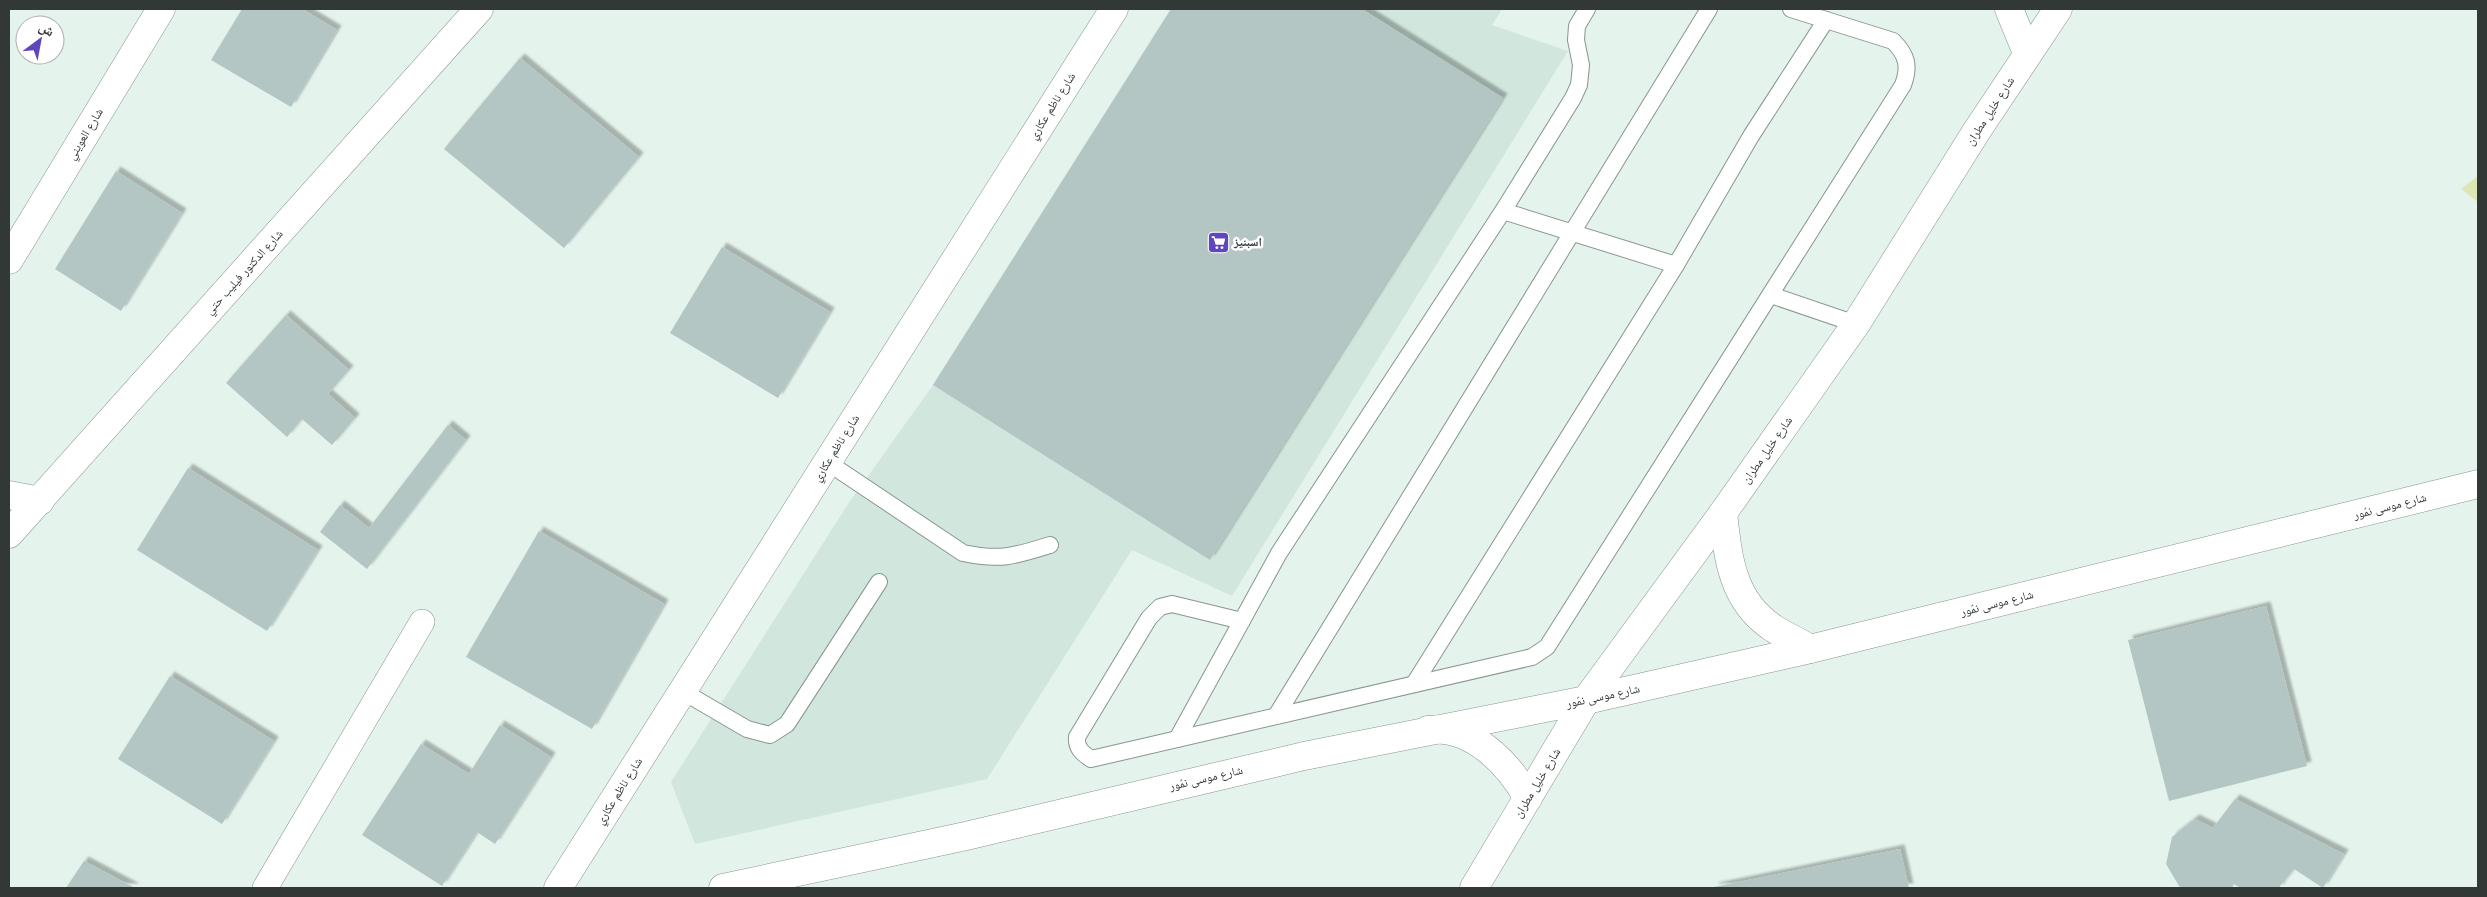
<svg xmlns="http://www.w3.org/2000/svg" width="2487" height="897" viewBox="0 0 2487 897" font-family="'Noto Serif','Noto Naskh Arabic',serif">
<defs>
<filter id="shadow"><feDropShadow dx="4.5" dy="-4.5" stdDeviation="1" flood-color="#0004"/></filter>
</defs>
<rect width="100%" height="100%" fill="#e4f3ec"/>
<polygon fill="#d1e7dd" points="1171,9 1502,9 1492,25 1568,51 1232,596 1132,550 987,779 695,844 671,782 848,504 933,385"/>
<polygon fill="#dce7b3" points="2478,176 2478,202 2461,189"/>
<g fill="#b4c6c4" filter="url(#shadow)">
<polygon points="242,9 302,9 337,30 291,107 211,60"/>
<polygon points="1171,9 1362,9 1503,98 1210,560 933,385"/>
<polygon points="520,58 639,157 564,248 444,149"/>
<polygon points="116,171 182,213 121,311 55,269"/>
<polygon points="722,247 830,312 778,398 670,333"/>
<polygon points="286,315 349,370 328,394 355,418 332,445 302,419 287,437 226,383"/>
<polygon points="448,425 466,440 367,569 320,532 340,505 369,528"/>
<polygon points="188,468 318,550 267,631 137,550"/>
<polygon points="539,531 664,604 592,729 466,657"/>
<polygon points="2266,606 2307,766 2169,801 2128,640"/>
<polygon points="170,676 274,741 222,824 118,759"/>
<polygon points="500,725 551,757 495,844 477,832 442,886 362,835 421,744 469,774"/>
<polygon points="2235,799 2344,854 2323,888 2294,869 2280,886 2281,888 2240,888 2234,884 2232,888 2182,888 2179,886 2166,864 2172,837 2195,819 2213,828"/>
<polygon points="1900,849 1909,888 1714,888 1714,887"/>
<polygon points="84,861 135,888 66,888"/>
</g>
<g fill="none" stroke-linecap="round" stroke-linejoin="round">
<defs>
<g id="service">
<polyline points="1503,211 1676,265"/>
<polyline points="1771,295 1856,324"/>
<path d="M827,462L963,553C1000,561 1015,556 1050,545"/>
<path d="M1242,621L1172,604L1160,607L1149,618L1077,737C1076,748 1082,753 1091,759L1532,657L1547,647L1903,85C1910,66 1907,55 1893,41L1791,9"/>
<polyline points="1414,684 1676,265 1751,136 1826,20"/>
<polyline points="682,691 747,729 770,735 787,724 879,582"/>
<polyline points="1276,716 1709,9"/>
<polyline points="1177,739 1279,553 1503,211 1573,98 1579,85 1581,65 1576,40 1577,26 1587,9"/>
</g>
<polyline id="pedestrian" points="265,888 422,622"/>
<g id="minor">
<polyline points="2009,9 2027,53"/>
<polyline points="9,260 161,9"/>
<polyline points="9,495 40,501"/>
<polyline points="9,534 479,9"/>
<polyline points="558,888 1114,9"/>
<polyline points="723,888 966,836 1304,756 1586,700 1810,649 2478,484"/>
</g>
<g id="tertiary">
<path d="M1723,513C1728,558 1732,601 1773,628C1785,636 1798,641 1810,649"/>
<path d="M1428,730C1472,725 1508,763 1528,798"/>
<polyline points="1474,888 1586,700 1723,513 1856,324 1976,132 2058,9"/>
</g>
</defs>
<use href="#service" stroke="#889690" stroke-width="18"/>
<use href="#pedestrian" stroke="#889690" stroke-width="26"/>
<use href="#minor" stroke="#889690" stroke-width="29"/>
<use href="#tertiary" stroke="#889690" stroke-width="29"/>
<use href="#service" stroke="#fff" stroke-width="16"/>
<use href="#pedestrian" stroke="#fff" stroke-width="25"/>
<use href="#minor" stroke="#fff" stroke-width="28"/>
<use href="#tertiary" stroke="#fff" stroke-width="28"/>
</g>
<defs>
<symbol id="supermarket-square" viewBox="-11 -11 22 22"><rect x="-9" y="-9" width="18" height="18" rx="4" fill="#6046be" stroke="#fff"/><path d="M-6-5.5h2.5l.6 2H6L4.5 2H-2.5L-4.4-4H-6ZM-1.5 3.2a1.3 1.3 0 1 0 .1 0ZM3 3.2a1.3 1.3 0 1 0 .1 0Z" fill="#fff"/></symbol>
</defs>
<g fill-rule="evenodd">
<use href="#supermarket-square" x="1206" y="230" width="25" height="25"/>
</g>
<g text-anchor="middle" stroke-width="5" stroke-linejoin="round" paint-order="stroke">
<g font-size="12" fill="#323835" stroke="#fff">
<text transform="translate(1052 106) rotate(-58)" y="4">شارع ناظم عكاري</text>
<text transform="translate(1990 111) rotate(-57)" y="4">شارع خليل مطران</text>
<text transform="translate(85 134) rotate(-59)" y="4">شارع العويني</text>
<text transform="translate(244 272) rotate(-48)" y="4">شارع الدكتور فيليب حتي</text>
<text transform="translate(836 448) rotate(-58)" y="4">شارع ناظم عكاري</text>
<text transform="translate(1767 450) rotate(-55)" y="4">شارع خليل مطران</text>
<text transform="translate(2390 506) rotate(-14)" y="4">شارع موسى نمّور</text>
<text transform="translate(1997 603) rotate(-14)" y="4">شارع موسى نمّور</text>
<text transform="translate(1603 696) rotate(-12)" y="4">شارع موسى نمّور</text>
<text transform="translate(1206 778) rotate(-13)" y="4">شارع موسى نمّور</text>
<text transform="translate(1537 783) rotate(-59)" y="4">شارع خليل مطران</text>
<text transform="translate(619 791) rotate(-58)" y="4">شارع ناظم عكاري</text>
</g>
<g font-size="12" font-weight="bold" fill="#323835" stroke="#fff" text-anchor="start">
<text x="1234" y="246">اسبنيز</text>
</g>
</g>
<rect width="2487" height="897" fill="none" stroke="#323835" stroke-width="20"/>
<g transform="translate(40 40) rotate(32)"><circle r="24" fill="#ffffff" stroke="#adafae"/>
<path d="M0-4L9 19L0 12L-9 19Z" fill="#6046be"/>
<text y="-8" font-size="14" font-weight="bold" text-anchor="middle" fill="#323835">ش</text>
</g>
</svg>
